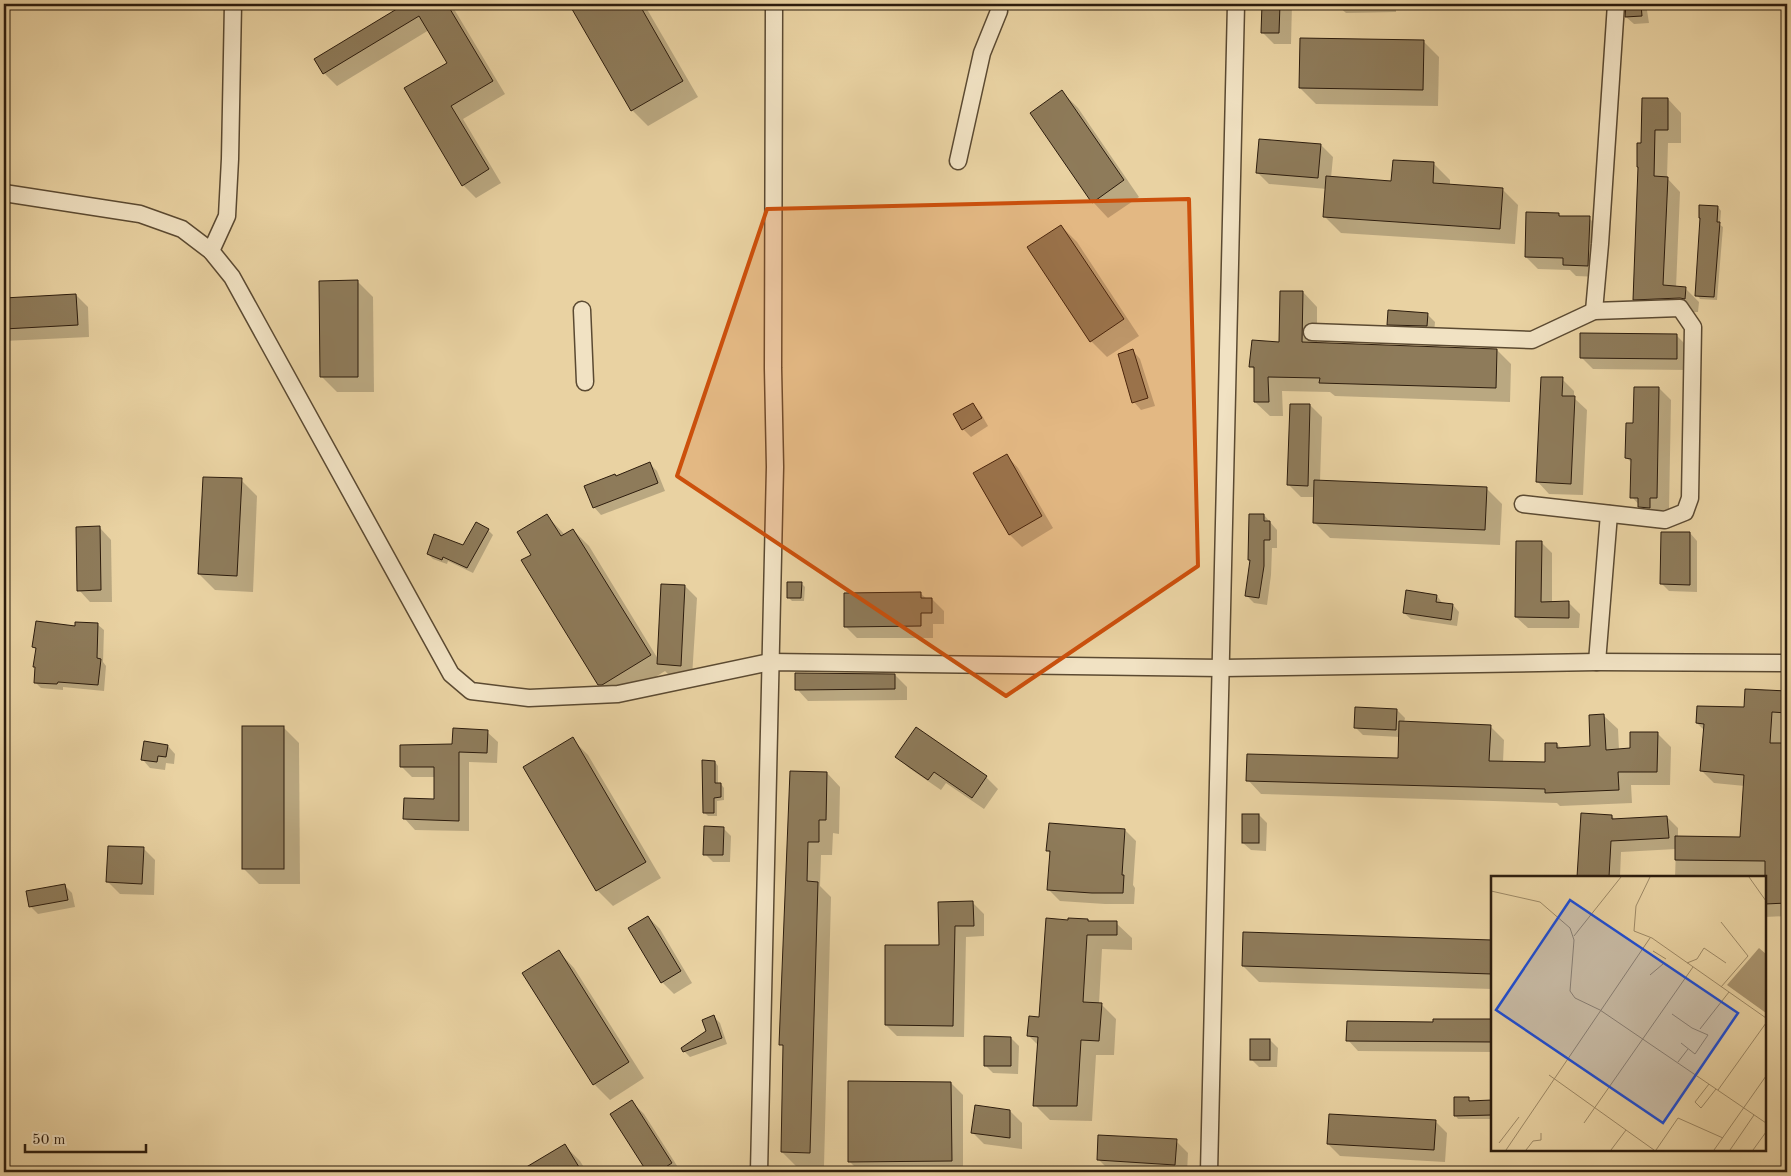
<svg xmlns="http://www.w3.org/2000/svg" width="1791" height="1176" viewBox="0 0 1791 1176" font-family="'Old Standard TT',serif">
<rect width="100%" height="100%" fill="#e9d2a2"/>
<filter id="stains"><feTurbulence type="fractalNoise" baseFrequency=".004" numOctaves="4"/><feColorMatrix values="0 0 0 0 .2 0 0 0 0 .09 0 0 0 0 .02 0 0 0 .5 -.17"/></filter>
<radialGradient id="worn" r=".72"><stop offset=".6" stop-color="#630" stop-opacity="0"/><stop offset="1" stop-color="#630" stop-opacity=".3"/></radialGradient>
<g fill="#0003">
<polygon points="408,4 451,4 505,94 463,119 501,183 476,198 463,185 406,89 449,63 429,30 337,86 324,73 316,60"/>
<polygon points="570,4 644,4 698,97 648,126 632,110"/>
<polygon points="1263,4 1292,4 1291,44 1274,44 1262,32"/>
<polygon points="1336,4 1396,4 1396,12 1346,13"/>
<polygon points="1473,4 1571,4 1571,9"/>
<polygon points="1627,4 1646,4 1649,23 1634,24 1626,17"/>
<polygon points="1423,41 1439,57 1438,106 1316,104 1300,88"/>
<polygon points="1062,92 1078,108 1139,197 1108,218 1093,202"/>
<polygon points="1668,99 1681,113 1681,143 1668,143 1667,178 1680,192 1676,288 1685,288 1699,302 1698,312 1647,313 1634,299 1642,144"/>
<polygon points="1260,140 1321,145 1333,157 1331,178 1393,182 1434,164 1450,180 1450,186 1502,189 1518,205 1515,244 1341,233 1325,217 1327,189 1269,184 1257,172"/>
<polygon points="1718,207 1721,211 1720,225 1723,227 1717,300 1700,299 1697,295"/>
<polygon points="1558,214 1561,217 1589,218 1601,230 1600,277 1576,276 1570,270 1538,269 1526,257"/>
<polygon points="1061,226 1077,242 1139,336 1107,357 1091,341"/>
<polygon points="357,281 373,297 374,392 337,392 321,376"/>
<polygon points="1303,292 1317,307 1317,344 1497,350 1511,364 1510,402 1335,396 1330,392 1282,391 1283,416 1270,416 1255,402 1255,371 1251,366 1280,344"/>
<polygon points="76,295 88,307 89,337 4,341 4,299"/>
<polygon points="1427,314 1435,322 1434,333 1396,332 1388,324"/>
<polygon points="1676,335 1688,347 1688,370 1593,369 1581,357"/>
<polygon points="1133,351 1140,359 1155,406 1141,410 1134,402"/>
<polygon points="1562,379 1574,391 1574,398 1587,410 1583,495 1549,494 1538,482"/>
<polygon points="1659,388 1671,400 1669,510 1662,510 1662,520 1651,518 1632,497 1632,463 1627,458 1634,424"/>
<polygon points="973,405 980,412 988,426 971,437 963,429"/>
<polygon points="1310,405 1322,417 1320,481 1486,488 1502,504 1500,545 1330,538 1314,522 1315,497 1301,497 1289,485"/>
<polygon points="1007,456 1018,468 1053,528 1022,547 1010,535 975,474"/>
<polygon points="649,463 657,471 665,491 601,515 594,507 616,477"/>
<polygon points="241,480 257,496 253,592 215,590 199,574"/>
<polygon points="1264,515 1277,530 1277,548 1272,548 1271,575 1267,605 1254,603 1246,595 1251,562 1249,560"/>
<polygon points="547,516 565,535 573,530 589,546 658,659 685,586 697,598 692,677 670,676 665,671 619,700 616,700 599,684 533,555"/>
<polygon points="100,528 111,540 112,602 90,602 79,590"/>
<polygon points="488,530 493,535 473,573 448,561 447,564 433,559 428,554 464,546"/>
<polygon points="1690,533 1697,541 1697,592 1669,591 1661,583"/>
<polygon points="1541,542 1552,553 1552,603 1569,603 1580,614 1579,628 1528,628 1516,617"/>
<polygon points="801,583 805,587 804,601 792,601 788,597"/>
<polygon points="920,593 927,599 932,599 944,611 944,624 933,624 933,638 857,638 845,626"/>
<polygon points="1437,596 1443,604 1453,605 1459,612 1457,626 1411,619 1404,613"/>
<polygon points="97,624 104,630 103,662 106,666 104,691 63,687 63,690 41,688 35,682 36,668 34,666 37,650 34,647"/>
<polygon points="895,675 907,687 907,700 808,701 797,689"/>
<polygon points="1746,690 1787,692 1787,724 1784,724 1783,744 1787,744 1787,916 1765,917 1765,877 1675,877 1676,849 1621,852 1620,877 1579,877 1582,814 1612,816 1615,820 1667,817 1678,828 1678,837 1741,838 1745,786 1714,783 1701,770 1704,730 1697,723 1746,709"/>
<polygon points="1397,710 1405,718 1404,723 1490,726 1504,740 1503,762 1546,764 1557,744 1562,749 1591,748 1604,716 1618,729 1619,750 1631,750 1657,733 1671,747 1670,785 1631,785 1632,803 1560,806 1557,803 1261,794 1248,780 1399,760 1400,737 1363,735 1356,728"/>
<polygon points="283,727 299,743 300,884 259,884 243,868"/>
<polygon points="487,732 498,742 497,763 469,762 469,831 415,830 405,819 435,800 435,777 412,777 401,766"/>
<polygon points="572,739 588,755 661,878 613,906 597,890"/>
<polygon points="168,746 175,754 174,764 166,763 165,770 150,768 143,760"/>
<polygon points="897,757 986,777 998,789 984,809 946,783 941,790 909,768"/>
<polygon points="715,762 718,766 718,785 721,784 724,788 724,800 717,801 717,816 708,816 704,812"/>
<polygon points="791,772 827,773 840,787 839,834 833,833 832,855 821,855 820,886 831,897 824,1166 796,1166 782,1152 784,1047 781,1044"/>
<polygon points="1259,815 1267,823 1266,851 1251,850 1243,843"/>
<polygon points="723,828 731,836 730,862 713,862 705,854"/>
<polygon points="1125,830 1136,841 1133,885 1135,888 1134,904 1105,904 1060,901 1048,889 1051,854 1048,851"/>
<polygon points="143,848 155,860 154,895 120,894 108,882"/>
<polygon points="65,886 72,893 75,907 38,914 30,906"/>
<polygon points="972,902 984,914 984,936 966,937 964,1037 897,1036 886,1025 940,946"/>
<polygon points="648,917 660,929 692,983 674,994 662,982"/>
<polygon points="1088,920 1090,922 1116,923 1132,938 1132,950 1102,949 1099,1004 1101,1004 1116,1019 1114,1055 1096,1055 1092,1121 1050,1120 1035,1105 1038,1045 1029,1036 1040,1018 1069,921"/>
<polygon points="1244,934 1492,941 1492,989 1259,982 1243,966"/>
<polygon points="559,952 574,968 644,1078 610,1100 594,1084"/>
<polygon points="714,1017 720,1023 727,1044 690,1057 684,1051 708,1031"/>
<polygon points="1435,1020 1492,1020 1492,1052 1358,1051 1348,1040 1435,1023"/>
<polygon points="1011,1038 1019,1046 1018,1074 993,1073 985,1065"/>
<polygon points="1270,1040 1278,1048 1277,1067 1259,1067 1251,1059"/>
<polygon points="951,1083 963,1095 963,1172 860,1172 849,1161"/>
<polygon points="1468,1099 1472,1102 1492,1102 1492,1119 1458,1119 1455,1115"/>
<polygon points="632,1102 644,1114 681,1172 649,1172 612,1114"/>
<polygon points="1010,1111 1022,1123 1022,1149 984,1144 972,1132"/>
<polygon points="1435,1121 1447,1133 1445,1162 1340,1156 1328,1144"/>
<polygon points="1176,1141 1188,1153 1187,1172 1110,1171 1098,1159"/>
<polygon points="564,1145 580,1161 587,1172 520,1172"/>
</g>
<g fill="#8e7b5a" stroke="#2c1c0d">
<polygon points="405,4 447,4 493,81 451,106 489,169 462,186 404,88 447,63 419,16 323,74 314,59"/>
<polygon points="569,4 639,4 683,81 631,111"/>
<polygon points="1262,4 1280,4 1279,33 1261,33"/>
<polygon points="1626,4 1641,4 1642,16 1625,17"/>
<polygon points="1300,38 1424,40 1423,90 1299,88"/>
<polygon points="1062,90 1124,180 1092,203 1030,113"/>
<polygon points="1642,98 1668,98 1668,130 1655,130 1654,176 1668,177 1663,285 1686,287 1685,299 1680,298 1633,300 1638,167 1637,167 1637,143 1641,143"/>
<polygon points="1259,139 1321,144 1318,178 1256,173"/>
<polygon points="1393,160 1434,162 1433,183 1503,188 1500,229 1323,217 1326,176 1391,181"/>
<polygon points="1699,205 1718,206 1717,222 1720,222 1714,297 1695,296 1700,218 1699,218"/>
<polygon points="1526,212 1559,213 1559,216 1590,216 1588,266 1563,265 1563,258 1525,257"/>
<polygon points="1061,225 1124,319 1090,342 1027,247"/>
<polygon points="358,280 358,377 320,377 319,281"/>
<polygon points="1280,291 1303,291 1302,342 1497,349 1496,388 1319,383 1320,378 1268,377 1269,402 1254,402 1254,367 1249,367 1252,340 1279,342"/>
<polygon points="76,294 78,325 4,329 4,298"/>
<polygon points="1388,310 1428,313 1427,326 1387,325"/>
<polygon points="1580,333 1677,334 1677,359 1580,358"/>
<polygon points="1133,349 1148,398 1132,403 1118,354"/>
<polygon points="1541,377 1563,377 1562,396 1575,396 1571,484 1536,482"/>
<polygon points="1634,387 1659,387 1657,498 1650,498 1650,508 1638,507 1638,498 1630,498 1631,459 1625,458 1626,423 1633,423"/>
<polygon points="973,403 982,418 962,430 953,414"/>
<polygon points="1290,404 1310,404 1308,486 1287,485"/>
<polygon points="1007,454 1042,516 1009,535 973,473"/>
<polygon points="650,462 658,483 593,508 584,486 615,474 616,476"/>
<polygon points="203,477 242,478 237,576 198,574"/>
<polygon points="1314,480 1487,487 1485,530 1313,523"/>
<polygon points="547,514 561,536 573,529 651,655 602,685 598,685 521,560 531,555 517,532"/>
<polygon points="1249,514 1264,514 1264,521 1270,521 1270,540 1264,540 1264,566 1259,598 1245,596 1250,560 1248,560"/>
<polygon points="476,522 489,529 467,568 443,557 442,560 427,554 434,534 463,545"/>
<polygon points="100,526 101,590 77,591 76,527"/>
<polygon points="1661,532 1690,532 1690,585 1660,584"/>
<polygon points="1516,541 1542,541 1541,602 1569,601 1569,618 1515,617"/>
<polygon points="787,582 802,582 801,598 787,598"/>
<polygon points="661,584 685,585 681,666 657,664"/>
<polygon points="1406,590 1437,595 1436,602 1453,604 1451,620 1403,613"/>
<polygon points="921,592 921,598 932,598 932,613 921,613 921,626 844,627 844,593"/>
<polygon points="36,621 75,626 75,622 98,623 97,658 101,659 98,685 58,682 57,684 34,683 35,667 33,667 36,648 32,647"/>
<polygon points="795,673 895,674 895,689 795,690"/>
<polygon points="1745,689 1787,691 1787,713 1772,712 1770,743 1787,743 1787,903 1765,904 1765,861 1675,860 1675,836 1740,837 1744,775 1700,771 1704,724 1696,723 1697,706 1744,707"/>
<polygon points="1355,707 1397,709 1396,730 1354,728"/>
<polygon points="1604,714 1606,750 1630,748 1630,732 1658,732 1657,772 1618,772 1619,790 1545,793 1545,789 1246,781 1247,754 1398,758 1399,721 1491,725 1489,761 1545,762 1545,743 1557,743 1557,748 1590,746 1589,715"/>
<rect x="242" y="726" width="42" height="143"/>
<polygon points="916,727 987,776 972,798 934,772 928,780 895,757"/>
<polygon points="453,728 488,730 487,753 459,752 459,821 403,819 404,798 434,799 434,767 400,767 400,745 452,744"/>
<polygon points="573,737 646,862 596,891 523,767"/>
<polygon points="144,741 168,745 166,757 158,756 157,762 141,760"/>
<polygon points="702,760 715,761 715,783 721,783 721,797 714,798 714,813 703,813"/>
<polygon points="790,771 827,772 826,820 819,820 819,842 808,842 807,881 818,882 810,1153 781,1152 783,1045 779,1045"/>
<polygon points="1581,813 1612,815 1612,819 1667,816 1669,838 1611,841 1609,877 1577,877"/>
<rect x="1242" y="814" width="17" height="29"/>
<polygon points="1049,823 1125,829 1122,875 1124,875 1123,893 1092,893 1047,890 1050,851 1046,851"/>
<polygon points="704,826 724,827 723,855 703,855"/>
<polygon points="108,846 144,847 142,884 106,882"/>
<polygon points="65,884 68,900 29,907 26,891"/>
<polygon points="973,901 974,926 955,926 953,1026 885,1025 885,945 939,945 938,902"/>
<polygon points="648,916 681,971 661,983 628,928"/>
<polygon points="1046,918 1068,920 1068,918 1088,919 1088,921 1117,921 1117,935 1087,935 1083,1002 1102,1003 1099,1041 1081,1040 1077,1106 1033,1106 1038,1037 1027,1036 1029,1016 1039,1017"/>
<polygon points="1243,932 1492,940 1492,974 1242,966"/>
<polygon points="559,950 629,1062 593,1085 522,973"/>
<polygon points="714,1015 722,1038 683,1052 681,1048 706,1031 702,1020"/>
<polygon points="1433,1019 1492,1019 1492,1042 1346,1041 1347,1021 1433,1022"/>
<polygon points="984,1036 1011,1037 1011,1066 984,1066"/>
<rect x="1250" y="1039" width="20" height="21"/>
<polygon points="848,1081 951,1082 952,1161 848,1162"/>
<polygon points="1454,1097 1469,1097 1469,1101 1492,1100 1492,1115 1454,1116"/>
<polygon points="632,1100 672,1163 658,1172 647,1172 610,1114"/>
<polygon points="975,1105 1010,1110 1010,1138 971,1133"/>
<polygon points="1329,1114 1436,1120 1434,1150 1327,1144"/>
<polygon points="1098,1135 1177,1139 1175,1165 1097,1160"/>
<polygon points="565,1144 582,1172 518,1172"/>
</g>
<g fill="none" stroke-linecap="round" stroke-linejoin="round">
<defs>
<g id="street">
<polyline points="958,161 982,53 999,11"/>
<polyline points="4,193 140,214 182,229 211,251 232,277 451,674 471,691 529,698 618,694 770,662 1222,668 1597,662 1787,663"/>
<polyline points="211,251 227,216 230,159 233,4"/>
<polyline points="582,310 585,382"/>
<polyline points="1594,311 1600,244 1616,4"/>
<polyline points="1312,332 1532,340 1594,311 1680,308 1693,327 1690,498 1685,512 1665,520 1523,504"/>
<polyline points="1597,662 1609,514"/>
<polyline points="759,1172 775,467 773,368 774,4"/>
<polyline points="1209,1172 1236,4"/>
</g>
</defs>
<use href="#street" stroke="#5b4a32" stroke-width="19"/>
<use href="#street" stroke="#f1e2c3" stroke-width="16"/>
</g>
<path fill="#cc500c" fill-opacity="0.2" stroke="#cc500c" stroke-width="4" stroke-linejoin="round" d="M1189,199L1198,566L1006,696L677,476L767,209Z"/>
<g transform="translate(1491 876)">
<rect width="275" height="275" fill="#e9d2a2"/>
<path d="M268,72L275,78V137L236,109Z" fill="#a9946f"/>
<path fill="none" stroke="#9d8966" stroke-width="1" d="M159,1L145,30L143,55L161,62L275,142M258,1L275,25M0,15L49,26L79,52L83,64L79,115L84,122L109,134L275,247M83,60L130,1M162,75L175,83M196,87L206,83L213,72L235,87M159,99L172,88M230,111L257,80L230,46M181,138L201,152L217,159L204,178L190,167M209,153L238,116M187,186L197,173M58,199L163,274M218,208L204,226L210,232L225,213M227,214L275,147M93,247L202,91M8,267L28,241M15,274L159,62M35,274L42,265L50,264V257M120,274L135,254M165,274L187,242L232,262M223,274L275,200M239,274L263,239M262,274L275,256"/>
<path fill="#1d4ed8" fill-opacity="0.15" stroke="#1d4ed8" stroke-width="2.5" d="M79,24L247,137L172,247L5,134Z"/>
<rect width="275" height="275" fill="none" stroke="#2c1c0d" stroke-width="2.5"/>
</g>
<rect width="1791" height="1176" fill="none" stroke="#e9d2a2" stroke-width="20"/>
<rect x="5" y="5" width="1781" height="1166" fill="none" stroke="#2c1c0d" stroke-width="2.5"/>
<rect x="10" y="10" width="1771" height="1156" fill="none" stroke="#2c1c0d"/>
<path d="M25 1144v8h121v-8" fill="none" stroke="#2c1c0d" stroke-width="2.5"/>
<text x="32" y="1144" font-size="15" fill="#2c1c0d" stroke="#f1e2c3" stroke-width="4" paint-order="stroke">50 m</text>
<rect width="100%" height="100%" filter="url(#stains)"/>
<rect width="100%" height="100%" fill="url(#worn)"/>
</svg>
